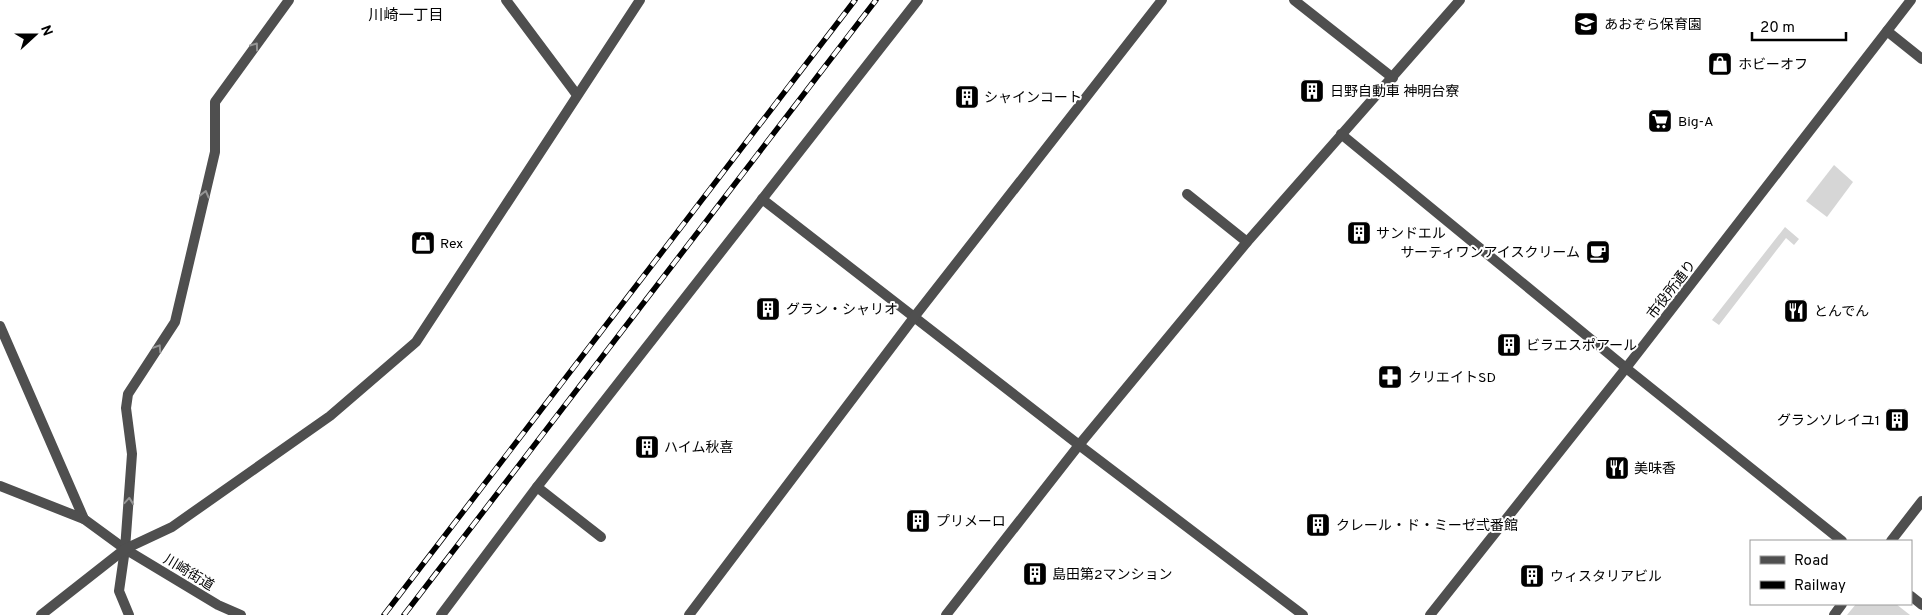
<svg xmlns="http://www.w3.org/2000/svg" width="1922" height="615" viewBox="0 0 1922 615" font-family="Overpass,'Noto Sans JP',sans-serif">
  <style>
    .green { fill: #d6d6d6 }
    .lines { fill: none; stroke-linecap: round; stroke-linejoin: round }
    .service { stroke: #4f4f4f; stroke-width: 10 }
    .minor { stroke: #4f4f4f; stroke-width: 10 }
    .tertiary { stroke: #4f4f4f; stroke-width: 10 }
    .rail-casing { stroke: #000; stroke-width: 5.5 }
    .rail { stroke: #fff; stroke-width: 4; stroke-dasharray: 11; stroke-linecap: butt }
    .oneway { stroke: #959595 }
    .labels { text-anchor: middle; stroke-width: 4; stroke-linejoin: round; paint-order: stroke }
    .poi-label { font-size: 14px; fill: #000; stroke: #fff; text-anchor: start }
    .street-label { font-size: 14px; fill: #000; stroke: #fff }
    .neighbourhood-label { font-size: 15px; fill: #000; stroke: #fff }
  </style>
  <rect width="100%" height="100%" fill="#fff"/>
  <g class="green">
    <polygon points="1834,165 1853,182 1827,217 1806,201"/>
    <polygon points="1785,227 1799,239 1794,245 1786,238 1719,325 1712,320"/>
    <polygon points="1856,604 1896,604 1910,615 1847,615"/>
  </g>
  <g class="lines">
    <g class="service">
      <polyline points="1187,194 1247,242"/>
      <polyline points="537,487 601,537"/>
      <polyline points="125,549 119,591 129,615"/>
    </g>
    <g class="minor">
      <polyline points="506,0 577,95"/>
      <polyline points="1294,0 1393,78"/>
      <polyline points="1887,31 1922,59"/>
      <polyline points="1341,134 1626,368 1842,541"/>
      <polyline points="762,199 1079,445 1303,615"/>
      <polyline points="0,326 84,519 125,549"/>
      <polyline points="0,486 84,519"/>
      <polyline points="1891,541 1922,501"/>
      <polyline points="125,549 132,454 126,408 128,394 175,322 215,152 215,102 289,0"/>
      <polyline points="1911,596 1922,605"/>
      <polyline points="441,615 537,487 918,0"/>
      <polyline points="689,615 915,316 1162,0"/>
      <polyline points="946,615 1079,445 1247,242 1460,0"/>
      <polyline points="1834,615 1842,604"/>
    </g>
    <g class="tertiary">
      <polyline points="125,549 218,605 241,615"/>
      <polyline points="41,615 125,549 172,527 330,416 416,342 640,0"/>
      <polyline points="1430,615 1626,368 1911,0"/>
    </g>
    <defs>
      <g id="rail">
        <polyline points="384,615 855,0"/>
        <polyline points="404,615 876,0"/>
      </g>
    </defs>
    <use href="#rail" class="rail-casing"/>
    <use href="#rail" class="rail"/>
  </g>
  <defs><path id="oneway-chevron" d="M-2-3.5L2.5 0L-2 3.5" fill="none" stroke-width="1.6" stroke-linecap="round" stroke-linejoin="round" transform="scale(1.25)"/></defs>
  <g class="oneway">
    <use href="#oneway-chevron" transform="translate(255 46) rotate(-54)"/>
    <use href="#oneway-chevron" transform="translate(205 194) rotate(-76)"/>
    <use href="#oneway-chevron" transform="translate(158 348) rotate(-57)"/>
    <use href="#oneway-chevron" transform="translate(129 501) rotate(-85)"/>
  </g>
  <defs>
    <symbol id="school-square" viewBox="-11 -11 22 22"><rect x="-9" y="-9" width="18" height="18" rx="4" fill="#000" stroke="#fff"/><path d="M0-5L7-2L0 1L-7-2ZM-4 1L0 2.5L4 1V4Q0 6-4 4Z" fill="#fff"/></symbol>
    <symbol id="shop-square" viewBox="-11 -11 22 22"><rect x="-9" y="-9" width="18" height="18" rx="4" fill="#000" stroke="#fff"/><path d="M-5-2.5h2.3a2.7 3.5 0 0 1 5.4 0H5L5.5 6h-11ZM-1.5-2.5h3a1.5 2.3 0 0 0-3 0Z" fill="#fff"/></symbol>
    <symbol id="building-square" viewBox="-11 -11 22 22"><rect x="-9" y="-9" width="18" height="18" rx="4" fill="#000" stroke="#fff"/><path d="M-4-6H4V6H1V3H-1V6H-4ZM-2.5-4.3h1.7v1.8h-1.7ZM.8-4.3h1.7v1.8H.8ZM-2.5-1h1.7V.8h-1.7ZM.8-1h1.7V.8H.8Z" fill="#fff"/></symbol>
    <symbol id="supermarket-square" viewBox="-11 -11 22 22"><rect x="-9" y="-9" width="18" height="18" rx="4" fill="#000" stroke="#fff"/><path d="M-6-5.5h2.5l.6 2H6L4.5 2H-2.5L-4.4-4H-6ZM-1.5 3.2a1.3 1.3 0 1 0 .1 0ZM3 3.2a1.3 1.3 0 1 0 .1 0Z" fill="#fff"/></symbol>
    <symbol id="cafe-square" viewBox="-11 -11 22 22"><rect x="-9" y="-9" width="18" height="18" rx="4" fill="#000" stroke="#fff"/><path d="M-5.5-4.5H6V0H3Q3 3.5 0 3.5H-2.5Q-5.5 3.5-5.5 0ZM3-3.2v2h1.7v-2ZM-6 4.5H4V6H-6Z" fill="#fff"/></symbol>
    <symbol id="restaurant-square" viewBox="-11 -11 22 22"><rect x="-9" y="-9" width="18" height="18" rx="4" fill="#000" stroke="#fff"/><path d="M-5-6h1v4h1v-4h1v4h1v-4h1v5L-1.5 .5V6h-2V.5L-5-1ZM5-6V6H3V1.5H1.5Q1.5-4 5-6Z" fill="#fff"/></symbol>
    <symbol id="pharmacy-square" viewBox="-11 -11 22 22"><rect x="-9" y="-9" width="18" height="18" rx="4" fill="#000" stroke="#fff"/><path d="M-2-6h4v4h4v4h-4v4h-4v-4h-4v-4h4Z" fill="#fff"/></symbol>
  </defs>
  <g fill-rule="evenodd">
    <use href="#school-square" x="1572" y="10" width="28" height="28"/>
    <use href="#shop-square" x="1706" y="50" width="28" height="28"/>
    <use href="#building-square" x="1298" y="77" width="28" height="28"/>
    <use href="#building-square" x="953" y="83" width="28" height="28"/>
    <use href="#supermarket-square" x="1646" y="107" width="28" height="28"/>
    <use href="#building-square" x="1345" y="219" width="28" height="28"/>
    <use href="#shop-square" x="409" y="229" width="28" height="28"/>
    <use href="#cafe-square" x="1584" y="238" width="28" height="28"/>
    <use href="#building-square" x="754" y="295" width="28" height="28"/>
    <use href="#restaurant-square" x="1782" y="297" width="28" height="28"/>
    <use href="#building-square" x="1495" y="331" width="28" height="28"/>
    <use href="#pharmacy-square" x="1376" y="363" width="28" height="28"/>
    <use href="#building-square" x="1883" y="406" width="28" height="28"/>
    <use href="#building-square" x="633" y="433" width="28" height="28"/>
    <use href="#restaurant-square" x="1603" y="454" width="28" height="28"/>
    <use href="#building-square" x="904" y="507" width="28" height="28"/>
    <use href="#building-square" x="1304" y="511" width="28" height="28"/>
    <use href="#building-square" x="1021" y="560" width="28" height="28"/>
    <use href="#building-square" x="1518" y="562" width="28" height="28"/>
  </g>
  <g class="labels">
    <g class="poi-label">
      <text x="1604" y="29">あおぞら保育園</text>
      <text x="1738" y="69">ホビーオフ</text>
      <text x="1330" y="96">日野自動車 神明台寮</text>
      <text x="984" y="102">シャインコート</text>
      <text x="1678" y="126">Big-A</text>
      <text x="1376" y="238">サンドエル</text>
      <text x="440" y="248">Rex</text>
      <text x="1580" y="257" text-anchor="end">サーティワンアイスクリーム</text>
      <text x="786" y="314">グラン・シャリオ</text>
      <text x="1814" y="316">とんでん</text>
      <text x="1526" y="350">ビラエスポアール</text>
      <text x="1408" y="382">クリエイトSD</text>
      <text x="1880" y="425" text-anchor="end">グランソレイユ1</text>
      <text x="664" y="452">ハイム秋喜</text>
      <text x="1634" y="473">美味香</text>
      <text x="936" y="526">プリメーロ</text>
      <text x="1336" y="530">クレール・ド・ミーゼ弍番館</text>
      <text x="1052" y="579">島田第2マンション</text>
      <text x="1550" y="581">ウィスタリアビル</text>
    </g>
    <g class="street-label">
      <text transform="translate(1671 289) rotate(-52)" y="5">市役所通り</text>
      <text transform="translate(189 572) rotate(31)" y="5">川崎街道</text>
    </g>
    <g class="neighbourhood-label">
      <text x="406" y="20">川崎一丁目</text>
    </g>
  </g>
  <rect x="1750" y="540" width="162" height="65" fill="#ffffff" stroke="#999999"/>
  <rect x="1760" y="556" width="25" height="8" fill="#4f4f4f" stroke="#999999"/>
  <text x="1794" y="565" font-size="15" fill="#000000">Road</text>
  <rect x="1760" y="581" width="25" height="8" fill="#000000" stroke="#999999"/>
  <text x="1794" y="590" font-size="15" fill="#000000">Railway</text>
  <g transform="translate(35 35) rotate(69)" stroke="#ffffff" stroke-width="4" paint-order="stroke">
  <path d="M0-4L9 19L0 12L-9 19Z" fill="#000000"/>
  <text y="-8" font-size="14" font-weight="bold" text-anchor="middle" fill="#000000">N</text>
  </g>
  <path d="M1752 32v8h94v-8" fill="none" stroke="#000000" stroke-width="2.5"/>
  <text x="1760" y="32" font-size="15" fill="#000000" stroke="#ffffff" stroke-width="4" paint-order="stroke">20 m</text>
</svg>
